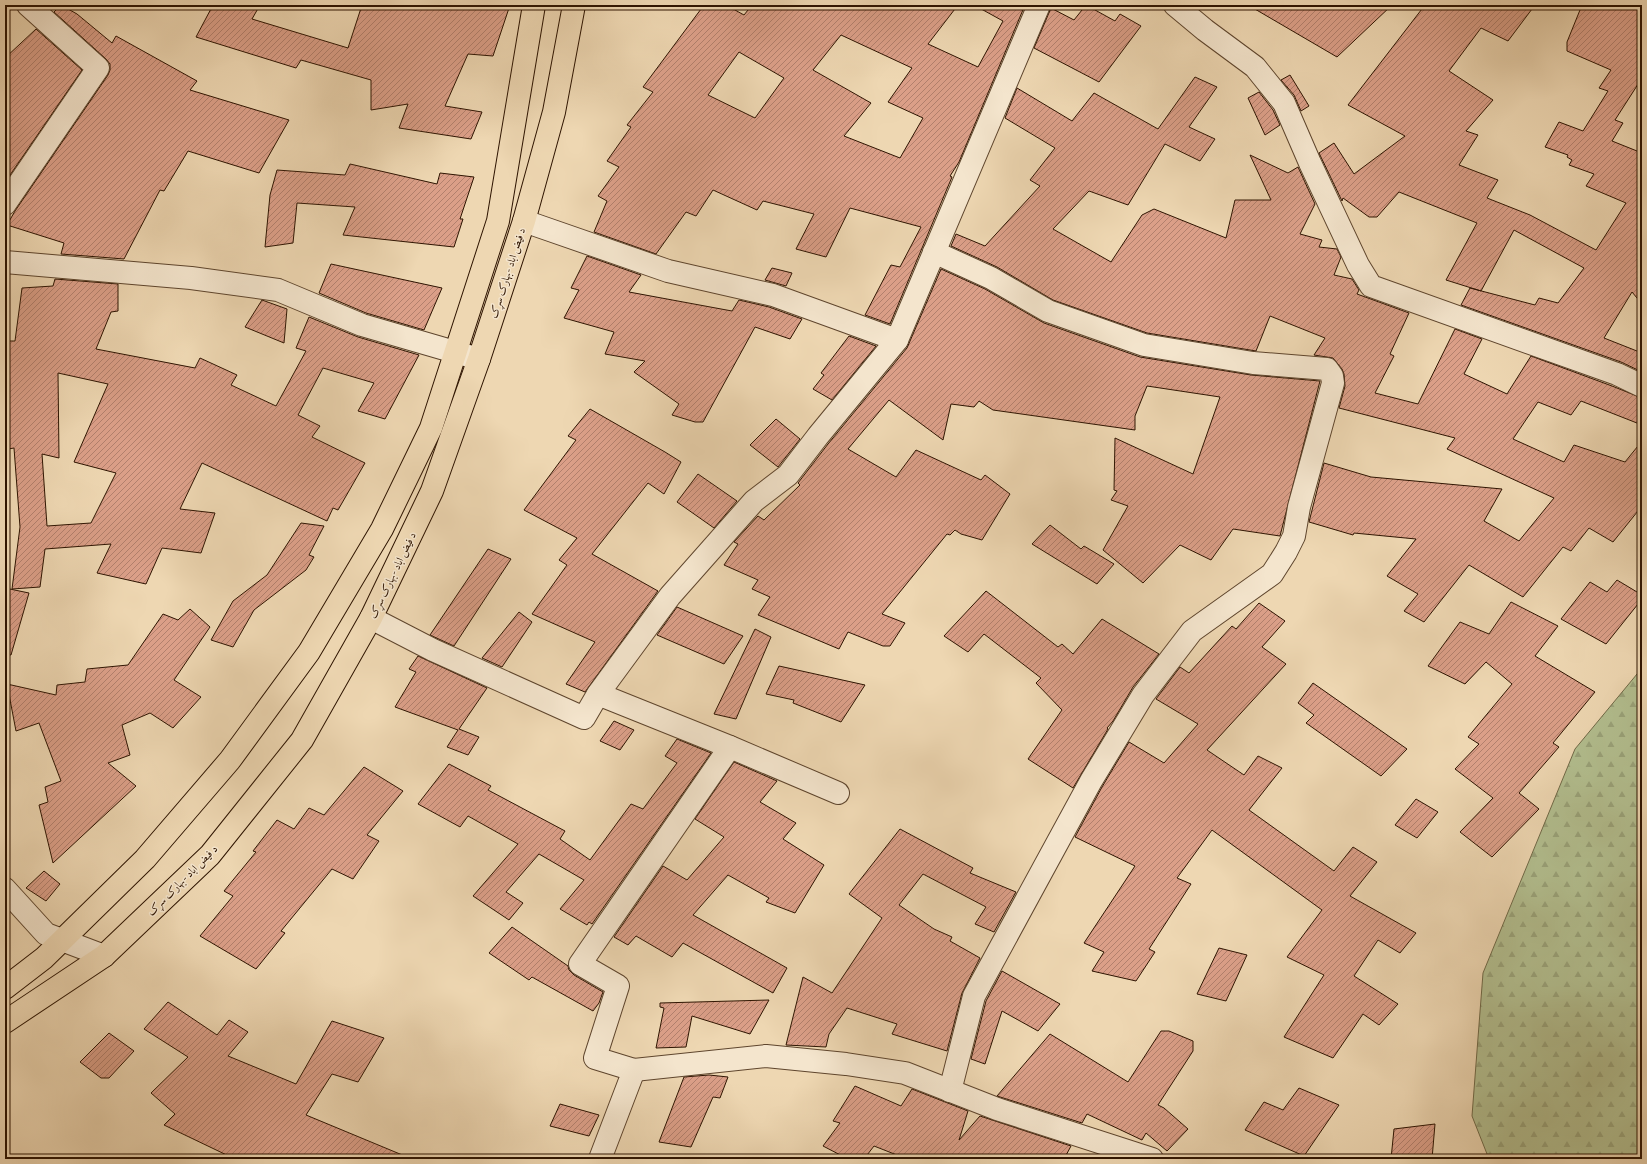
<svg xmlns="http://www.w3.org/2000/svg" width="1647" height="1164" viewBox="0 0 1647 1164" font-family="Alegreya,Amiri,serif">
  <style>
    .forest { fill: url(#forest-firs); stroke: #706a48 }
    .building { fill: url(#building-hatch); stroke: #2e1401; fill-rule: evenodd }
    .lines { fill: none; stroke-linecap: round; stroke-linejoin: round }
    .street-casing { stroke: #5e452d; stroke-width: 24 }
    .primary-casing { stroke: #2e1401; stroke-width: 24 }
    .street { stroke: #f4e5cd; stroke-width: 22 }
    .primary { stroke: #eed7b2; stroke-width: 22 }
    .labels { text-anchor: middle; stroke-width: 3; stroke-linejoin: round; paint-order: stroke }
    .street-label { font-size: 11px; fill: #2e1401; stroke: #f4e5cd }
  </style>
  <defs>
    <pattern id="forest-firs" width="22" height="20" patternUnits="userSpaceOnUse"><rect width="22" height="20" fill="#b3bf90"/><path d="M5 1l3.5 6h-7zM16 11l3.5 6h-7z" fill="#9aa37a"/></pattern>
    <pattern id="building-hatch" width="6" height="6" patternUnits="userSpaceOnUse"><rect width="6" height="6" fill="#db9f88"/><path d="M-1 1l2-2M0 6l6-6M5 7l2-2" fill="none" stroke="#b2806d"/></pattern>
  </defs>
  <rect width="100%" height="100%" fill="#eed7b2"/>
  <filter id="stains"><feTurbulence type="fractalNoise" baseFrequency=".005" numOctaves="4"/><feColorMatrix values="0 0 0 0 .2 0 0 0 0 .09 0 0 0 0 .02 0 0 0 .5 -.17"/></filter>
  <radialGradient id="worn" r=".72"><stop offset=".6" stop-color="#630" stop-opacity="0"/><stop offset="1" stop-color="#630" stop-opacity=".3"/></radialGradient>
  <polygon class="forest" points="1642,668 1642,1159 1489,1159 1472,1116 1483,973 1575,749"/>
  <g class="building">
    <polygon points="61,5 77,14 112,43 116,36 197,81 190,90 289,120 259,173 188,151 164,191 160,190 124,259 61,254 64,243 7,225 15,211 108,75 110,70 110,64 106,59 54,12"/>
    <polygon points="213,5 260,5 252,19 348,48 362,5 510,5 493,56 468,54 445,106 482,112 471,139 399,128 408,104 371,110 371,80 301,60 296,68 196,37"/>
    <path d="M704,5H726L744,15L752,5H958L928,44L978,67L1003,21L974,5H1025L959,162L950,176L952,177L890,324L865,315L891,265L900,267L921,227L850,208L826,257L796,249L814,214L763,201L757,210L713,190L696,216L686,212L656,254L594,232L607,201L598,196L619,167L607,161L631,127L627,125L653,92L643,87ZM841,35L912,68L888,102L923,118L900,158L844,136L871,103L813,70ZM739,52L784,78L755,118L708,95Z"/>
    <polygon points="1086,5 1115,21 1120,14 1141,26 1099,82 1034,48 1051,8 1074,20"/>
    <polygon points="1248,5 1392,5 1337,57"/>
    <polygon points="1425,5 1535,5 1508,41 1481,28 1449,71 1493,100 1466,131 1478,135 1459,165 1498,180 1487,198 1530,215 1596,250 1626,203 1586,186 1594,174 1569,165 1572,160 1567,157 1568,155 1545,147 1559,122 1583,131 1608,91 1599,88 1611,70 1567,51 1567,42 1582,5 1642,5 1642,78 1615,120 1623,123 1612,141 1642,153 1642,304 1632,292 1604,338 1642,353 1642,372 1621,362 1461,305 1470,288 1535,305 1539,298 1558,303 1584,268 1514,230 1481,291 1446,280 1477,223 1399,192 1377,217 1369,217 1343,198 1342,201 1319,153 1334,143 1354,174 1405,136 1348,105"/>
    <polygon points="36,29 82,70 10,175 5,172 5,58"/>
    <polygon points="1290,75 1309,106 1301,111 1294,95 1281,80"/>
    <polygon points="1195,77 1217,87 1189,127 1215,139 1200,161 1165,144 1128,205 1089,191 1053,229 1111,262 1142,215 1154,209 1226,238 1235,200 1271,200 1250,155 1288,173 1298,167 1315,204 1300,234 1322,240 1319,247 1337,249 1341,257 1334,275 1352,279 1359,290 1357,294 1409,313 1390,354 1394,356 1375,393 1418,404 1455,329 1482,339 1464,374 1507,394 1531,356 1612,386 1642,398 1642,425 1581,401 1571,415 1538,402 1513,439 1564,462 1574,445 1625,462 1642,441 1642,506 1613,542 1589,528 1571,551 1563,547 1523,597 1469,565 1424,622 1404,611 1418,594 1387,576 1416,539 1354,533 1353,535 1309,522 1324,463 1371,477 1502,489 1484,521 1519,541 1554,498 1447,449 1455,438 1339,408 1345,386 1344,374 1342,369 1333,358 1314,355 1325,338 1270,316 1256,351 1147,333 1053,300 997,267 951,246 956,234 985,246 1040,186 1030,180 1055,148 1005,118 1017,88 1072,121 1094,93 1158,129"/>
    <polygon points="1259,92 1273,110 1280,125 1265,135 1248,98"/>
    <polygon points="350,164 437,184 440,173 474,177 460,219 463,219 454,247 343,235 355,207 297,203 293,243 265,247 270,195 277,170 345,175"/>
    <polygon points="587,256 641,275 629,292 732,311 739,300 769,307 802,319 790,339 755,327 703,422 695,422 672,415 679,404 634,372 645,361 605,354 614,332 564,318 579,290 571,288"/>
    <polygon points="331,264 442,288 424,330 366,313 319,293"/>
    <polygon points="772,268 792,273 786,286 765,280"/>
    <polygon points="941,269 985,289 1044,323 1140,357 1251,375 1320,381 1280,536 1233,529 1211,560 1180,545 1143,583 1103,550 1128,506 1111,500 1117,491 1114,490 1115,438 1193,474 1220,397 1147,386 1135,416 1135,430 993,410 979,401 974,407 951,404 943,440 889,400 848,449 896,477 916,450 981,480 985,475 1010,494 982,540 961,534 955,530 950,535 947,534 882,614 905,623 890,646 883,646 848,632 839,649 758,615 770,597 752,589 758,580 724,565 738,544 734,542 758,516 764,520 800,485 798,483 828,444 907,348"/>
    <path d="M55,279L118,284V311L111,312L96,349L195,368L200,358L237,375L231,385L276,406L306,351L296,348L309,317L358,337L419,355L385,419L358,411L374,383L323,368L298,415L320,426L312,437L365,463L338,510L333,508L327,521L202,463L180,509L215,513L201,553L162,548L146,584L97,573L111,544L45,549L40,587L12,589L20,527L14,448L8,449L7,380H5V341H15L22,288L53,286ZM58,373L108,384L74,462L116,473L91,523L47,526L42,454L59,458Z"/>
    <polygon points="262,300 287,309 284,343 245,327"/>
    <polygon points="849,336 876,346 832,400 813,389 824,375 821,373"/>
    <polygon points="590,409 665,452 681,462 664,494 648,483 592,554 658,591 585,692 566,684 595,642 532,614 567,565 559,560 577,538 524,510 576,440 568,436"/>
    <polygon points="776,419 800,439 778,467 750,445"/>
    <polygon points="698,474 737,501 714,528 677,502"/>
    <polygon points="301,523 324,526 309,555 314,557 306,570 254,610 233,647 211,640 233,601 267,575"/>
    <polygon points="1050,525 1081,549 1084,546 1114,564 1097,584 1032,544"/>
    <polygon points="488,549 511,559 454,646 430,635"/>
    <polygon points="1617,580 1642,595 1642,599 1606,644 1561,619 1590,582 1607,592"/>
    <polygon points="5,588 29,593 11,655 5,654"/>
    <polygon points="986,591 1058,647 1062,644 1073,654 1102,619 1159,654 1133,687 1113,721 1107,728 1108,729 1073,788 1028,759 1062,710 1036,683 1041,678 984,634 968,652 944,636"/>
    <polygon points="1511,602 1558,626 1535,656 1595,692 1553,743 1559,747 1519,793 1539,809 1492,857 1460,832 1493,798 1455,769 1479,744 1468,737 1512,684 1486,662 1465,684 1428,666 1460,622 1489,634"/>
    <polygon points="1259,603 1285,621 1262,647 1286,664 1207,750 1244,775 1258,756 1282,768 1249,810 1334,871 1353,847 1377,862 1350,896 1416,933 1400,953 1378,940 1354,976 1398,1004 1379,1025 1363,1014 1333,1058 1284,1037 1324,975 1287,957 1322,910 1212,830 1177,878 1191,884 1149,949 1155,952 1136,981 1092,971 1104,952 1084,943 1135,866 1075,837 1102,787 1129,742 1164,763 1198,724 1156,699 1180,667 1189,673 1232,626 1236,629"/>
    <polygon points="677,607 743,636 724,664 657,635"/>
    <polygon points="190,609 210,627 174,680 201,697 173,728 150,713 122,725 130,755 108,763 136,786 53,863 39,805 48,802 45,787 61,781 39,723 16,731 7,684 56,695 57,685 85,682 87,669 128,665 163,614 178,620"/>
    <polygon points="519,612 532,622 502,667 482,658"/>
    <polygon points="755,629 771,637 736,719 714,714"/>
    <polygon points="418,656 487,688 459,729 479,737 468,755 447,747 458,730 395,707 416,672 409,669"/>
    <polygon points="779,666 865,685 841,722 793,703 794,700 766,694"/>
    <polygon points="1313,683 1407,749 1381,776 1306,723 1314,715 1298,703"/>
    <polygon points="614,721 634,730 620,750 600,741"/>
    <polygon points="677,739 711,753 592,924 589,922 587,925 560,909 584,880 539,854 506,892 523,903 509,920 473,896 518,844 468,816 460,827 418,804 449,764 491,786 488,790 565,831 560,839 590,860 631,804 643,809 677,763 665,756"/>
    <polygon points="734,762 777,781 760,802 796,823 783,839 824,865 795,913 766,902 769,898 728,875 693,915 787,968 773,993 683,943 672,957 636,936 628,945 614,937 663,866 687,880 724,837 695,819"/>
    <polygon points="364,767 403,791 367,835 379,841 353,879 332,869 281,931 285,933 256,969 200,936 233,896 224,891 256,852 253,851 277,820 294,829 309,808 324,815"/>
    <polygon points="1416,799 1438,812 1417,838 1395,825"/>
    <polygon points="900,829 973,868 970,873 1016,892 994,932 975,924 986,907 923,874 899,905 934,929 952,937 950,941 980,958 962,993 947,1051 892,1034 897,1024 847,1008 829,1034 826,1047 786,1045 803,977 832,993 882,918 849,894"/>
    <polygon points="44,871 60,884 46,901 26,888"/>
    <polygon points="512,927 568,966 569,970 574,975 603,992 599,1003 593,1011 532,977 529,980 489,953"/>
    <polygon points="1219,948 1247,955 1226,1001 1197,994"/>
    <polygon points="1002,971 1060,1004 1038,1031 1002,1011 985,1064 971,1059 986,1001"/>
    <polygon points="769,1000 750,1034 692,1016 686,1047 656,1048 664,1008 660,1007 660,1003"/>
    <polygon points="168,1002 217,1035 229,1020 248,1032 228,1056 296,1084 332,1021 384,1038 358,1082 332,1074 306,1115 412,1159 235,1159 164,1125 175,1114 151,1093 188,1057 144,1029"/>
    <polygon points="1161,1031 1169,1031 1193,1041 1193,1051 1158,1105 1164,1108 1188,1129 1167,1151 1146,1133 1142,1140 1087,1114 1082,1123 997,1096 1050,1034 1128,1082"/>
    <polygon points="109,1033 134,1051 109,1078 101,1078 80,1062"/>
    <polygon points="709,1075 728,1077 720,1098 713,1097 691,1147 659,1142 684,1077"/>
    <polygon points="855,1086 901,1106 912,1089 968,1111 959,1140 980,1116 1071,1146 1064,1159 907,1159 874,1146 864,1159 848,1159 823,1146 840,1123 833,1121"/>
    <polygon points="1299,1088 1339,1105 1304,1156 1245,1130 1264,1102 1283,1110"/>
    <polygon points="560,1104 599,1115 589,1136 550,1126"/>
    <polygon points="1435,1124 1432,1159 1391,1159 1394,1129"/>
  </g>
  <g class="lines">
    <defs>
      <g id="street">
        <polyline points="1175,5 1205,30 1255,67 1284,103 1310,163 1358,265 1371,286 1617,374 1642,386"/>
        <polyline points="5,204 98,68 28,5"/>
        <polyline points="524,221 668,271 773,295 897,340"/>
        <polyline points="934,252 991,278 1048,311 1144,345 1253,363 1327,369 1332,376 1333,383 1299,507 1294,536 1286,552 1272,574 1192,631 1143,695 1091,781 974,996 950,1091"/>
        <polyline points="5,262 191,278 278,290 362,325 479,359"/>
        <polyline points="371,618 433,650 584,718 598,694 670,596 754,501 788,475 818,436 897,340 1039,5"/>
        <polyline points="598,694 730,747 838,793"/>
        <polyline points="5,889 46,934 104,956"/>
        <polyline points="634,1070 766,1056 846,1064 905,1073 997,1109 1152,1159"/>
        <polyline points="600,1159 634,1070 595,1058 618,986 580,964 730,747"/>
      </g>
      <g id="primary">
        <polyline points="5,988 44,958 145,859 230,760 309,652 382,529 431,428 498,221 534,5"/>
        <polyline points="5,1022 104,956 210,855 302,740 371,618 432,491 479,359 524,221 554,112 574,5"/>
      </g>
    </defs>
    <use href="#street" class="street-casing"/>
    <use href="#primary" class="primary-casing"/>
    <use href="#street" class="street"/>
    <use href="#primary" class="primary"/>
  </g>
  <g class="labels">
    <g class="street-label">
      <text transform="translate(507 273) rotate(-72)" y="4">د فیض اباد -بهارک سړک</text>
      <text transform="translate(392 575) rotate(-64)" y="4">د فیض اباد -بهارک سړک</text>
      <text transform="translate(182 880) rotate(-45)" y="4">د فیض اباد -بهارک سړک</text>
    </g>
  </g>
  <rect width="1647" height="1164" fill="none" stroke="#eed7b2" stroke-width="20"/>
  <rect x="6" y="6" width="1635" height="1152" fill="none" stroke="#2e1401" stroke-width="2"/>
  <rect x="10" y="10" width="1627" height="1144" fill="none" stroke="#2e1401"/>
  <rect width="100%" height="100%" filter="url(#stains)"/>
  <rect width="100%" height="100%" fill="url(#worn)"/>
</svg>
